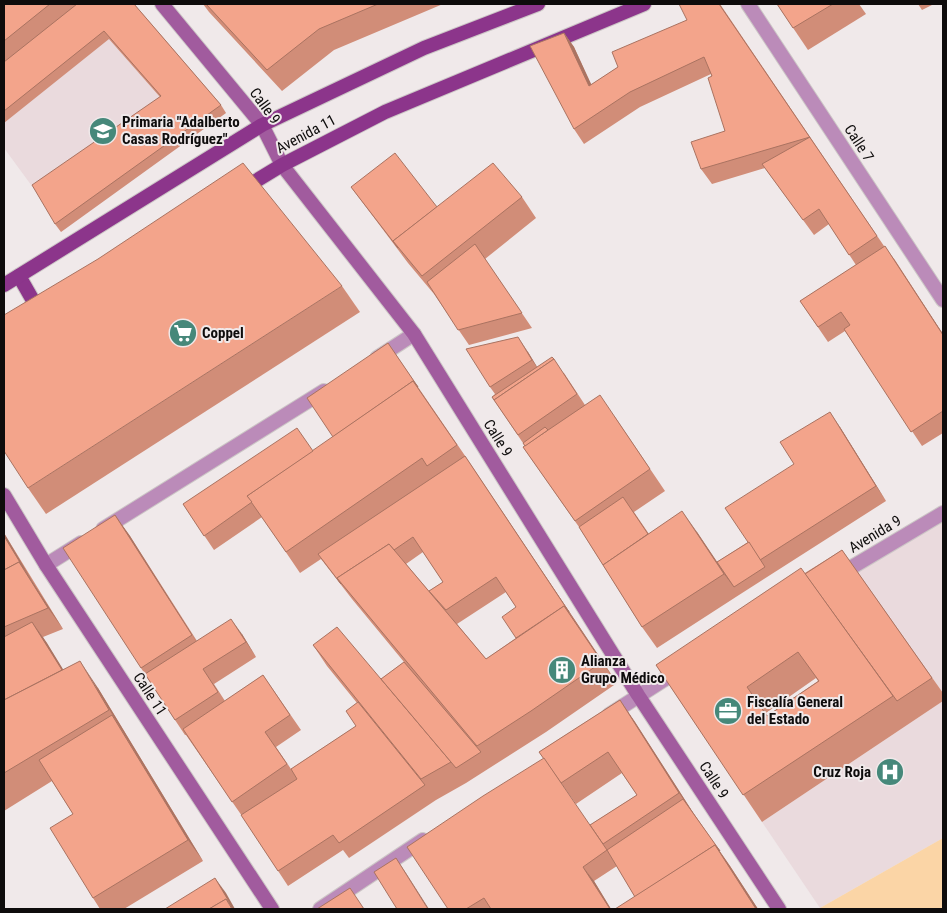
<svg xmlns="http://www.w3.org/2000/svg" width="947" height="913" viewBox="0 0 947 913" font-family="'Roboto Condensed',sans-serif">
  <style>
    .built { fill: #eadadd }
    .green { fill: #fbd5a6 }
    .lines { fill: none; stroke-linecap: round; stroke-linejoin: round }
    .minor-casing { stroke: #ccc6c6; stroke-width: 16 }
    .secondary-casing { stroke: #ccc6c6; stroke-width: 16 }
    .primary-casing { stroke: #ccc6c6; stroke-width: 16 }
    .minor { stroke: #bb8bb9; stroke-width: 14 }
    .secondary { stroke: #a15b9e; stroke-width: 14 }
    .primary { stroke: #8c358b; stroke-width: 14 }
    .wall { fill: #d18d78; fill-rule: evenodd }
    .shaded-wall { fill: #aa7361 }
    .building { fill: #f3a48b; stroke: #aa7361; fill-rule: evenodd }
    .labels { text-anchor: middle; stroke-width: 4; stroke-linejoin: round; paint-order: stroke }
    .street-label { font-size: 15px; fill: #0e0c0c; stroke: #f0e9ea }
    .poi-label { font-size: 15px; font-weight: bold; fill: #0e0c0c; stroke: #f0e9ea; text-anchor: start }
  </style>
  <rect width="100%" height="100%" fill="#f0e9ea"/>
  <g class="built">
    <polygon points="133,4 226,113 61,232 37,193 4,148 4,73"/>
    <polygon points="943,520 943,693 857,571"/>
    <polygon points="943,701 943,838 820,908 762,822"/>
  </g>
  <polygon class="green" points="943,838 943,909 821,909 820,908"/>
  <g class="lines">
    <defs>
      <g id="minor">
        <polyline points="748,4 943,300"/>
        <polyline points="377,358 414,334"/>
        <polyline points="103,529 324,391"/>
        <polyline points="46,565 81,543"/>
        <polyline points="837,576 943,513"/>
        <polyline points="609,715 679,670"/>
        <polyline points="320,909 423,840"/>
      </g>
      <g id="secondary">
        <polyline points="162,4 262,125 282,165 414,334 638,695 779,909"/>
        <polyline points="4,495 46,565 272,909"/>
      </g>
      <g id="primary">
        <polyline points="241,190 282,165 385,112 644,4"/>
        <polyline points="19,276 39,311"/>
        <polyline points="4,285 262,125 424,48 538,4"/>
      </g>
    </defs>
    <use href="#minor" class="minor-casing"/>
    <use href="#secondary" class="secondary-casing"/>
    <use href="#primary" class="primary-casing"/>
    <use href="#minor" class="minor"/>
    <use href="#secondary" class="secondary"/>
    <use href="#primary" class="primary"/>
  </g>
  <g class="wall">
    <polygon points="4,4 134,4 221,105 226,113 61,232 55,224 160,97 109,39 4,123"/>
    <polygon points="203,4 443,4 334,50 282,91 209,12"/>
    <polygon points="720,4 884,246 895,260 943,334 943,433 922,446 845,331 828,342 800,301 856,265 829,224 814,235 765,168 712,184 701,169 725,131 711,74 640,107 584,144 574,129 564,33 574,47 591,85 618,67 687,20"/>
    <polygon points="777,4 859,4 866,14 808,50"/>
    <polygon points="918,4 934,4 922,10"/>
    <polygon points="351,187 437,207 522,197 536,218 485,259 532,328 469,345 434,294 408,263"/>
    <polygon points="342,286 360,312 46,514 28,488"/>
    <path d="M388,343L472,466L617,683L546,732L466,783L436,800L349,858L343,850L288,886L242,816L186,735H185L175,720L141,668L115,515L130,536L197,641L242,634L256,657L214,684L225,701L263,675L301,730L276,747L291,769L356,726L357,703L327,666L313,645L381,679L404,662L352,599L321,559L300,573L262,517L214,550L183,504L313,451L333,437ZM423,552L443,582L429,591L406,564ZM506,592L516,607V638L486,659L457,624Z"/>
    <polygon points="528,352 537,367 564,373 585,405 615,417 665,491 634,512 649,534 697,532 717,562 748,542 794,464 840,427 886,501 739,595 657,648 642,627 579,527 523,447 525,446 523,443 492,397 495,394 490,387"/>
    <polygon points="4,533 63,629 43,637 63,670 98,688 203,861 124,909 100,909 93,898 73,814 52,781 4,811"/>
    <path d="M842,550L943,693V701L762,822L656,665ZM816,678L818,681L767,716L766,713Z"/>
    <polygon points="620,700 635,722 694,814 730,866 758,909 615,909 635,897 617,866 594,881 611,909 448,909 590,825 637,795 622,773 576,804 539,752"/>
  </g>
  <g class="shaded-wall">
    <polygon points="564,33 574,47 599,101 589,86"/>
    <polygon points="885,246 943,334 943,335"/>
    <polygon points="518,337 528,352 542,375 532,360"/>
    <polygon points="830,412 840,427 886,501 876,486"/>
    <polygon points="465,456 475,471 617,683 602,662"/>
    <polygon points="682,511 697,532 734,587 724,574"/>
    <polygon points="115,515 130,536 206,657 192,635"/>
    <polygon points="4,533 34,584 24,569 4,536"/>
    <polygon points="19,562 34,584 63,629 48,608"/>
    <polygon points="231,619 242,634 256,657 246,642"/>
    <polygon points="32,622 47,643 80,697 65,676"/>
    <polygon points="80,661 98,688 203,861 188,840"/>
    <polygon points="620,700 635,722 694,814 730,866 758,909 756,909 715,845 679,793"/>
    <polygon points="396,858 406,873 429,909 428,909"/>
    <polygon points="583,867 594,881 611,909 610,909"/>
    <polygon points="215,878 226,893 235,909 232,909"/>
  </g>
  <g class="building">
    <polygon points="4,4 50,4 4,41"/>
    <polygon points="77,4 134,4 221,105 55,224 32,185 161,96 104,31 4,111 4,62"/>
    <polygon points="206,4 378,4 319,29 267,70"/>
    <polygon points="679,4 719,4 877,236 849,255 819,209 803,220 762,164 810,137 701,169 691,142 725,131 708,78 712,76 704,57 630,92 574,129 530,46 564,33 589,86 618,67 612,52 687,20"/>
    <polygon points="777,4 833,4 793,28"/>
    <polygon points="395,153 437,207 393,241 398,248 351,187"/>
    <polygon points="243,163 342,286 28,488 4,451 4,315 98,259"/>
    <polygon points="493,163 522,197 422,276 393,241"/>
    <polygon points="475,244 522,313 458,330 427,282"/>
    <polygon points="885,246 943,335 943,411 911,432 844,329 850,325 841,312 818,327 800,301"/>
    <polygon points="518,337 532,360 490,387 466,349"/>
    <polygon points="388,343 418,387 413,381 333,437 307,398"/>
    <polygon points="552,357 554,359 494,400 492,397"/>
    <polygon points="554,359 577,394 518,435 494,400"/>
    <polygon points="413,381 457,445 427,466 422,458 286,552 247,496"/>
    <polygon points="600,395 650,469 575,521 523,447"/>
    <polygon points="830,412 876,486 760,560 725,508 794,464 780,442"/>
    <polygon points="545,427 548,430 525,446 523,443"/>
    <polygon points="297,428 313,451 247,496 252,502 204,536 183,504"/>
    <polygon points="465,456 569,612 564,606 516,638 502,617 516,607 496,577 446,610 429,591 443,582 413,537 394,550 389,544 337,578 341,584 318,554"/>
    <polygon points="623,497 648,534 603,565 579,527"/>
    <polygon points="682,511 724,574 642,627 603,565"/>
    <polygon points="115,515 192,635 141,668 63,548"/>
    <polygon points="4,536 24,569 19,562 4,570"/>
    <polygon points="749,542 765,567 734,587 717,562"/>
    <polygon points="389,544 486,659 564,606 602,662 531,711 477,746 337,578"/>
    <polygon points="842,550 932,678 897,701 805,574"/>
    <polygon points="19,562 48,608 4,627 4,570"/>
    <path d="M801,568L893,696L743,795L656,665ZM798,652L819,681L767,716L747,687Z"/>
    <polygon points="231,619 246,642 203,669 218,692 175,720 145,674"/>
    <polygon points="32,622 62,670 4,700 4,637"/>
    <polygon points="337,627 451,762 421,779 313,645"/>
    <polygon points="80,661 109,710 4,773 4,700"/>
    <polygon points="404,662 481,752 456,768 451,762 381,679"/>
    <polygon points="263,675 290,715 265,732 287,764 232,802 183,729"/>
    <polygon points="620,700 679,793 603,844 590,825 637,795 608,752 561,783 539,752"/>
    <polygon points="358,702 425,785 339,843 333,835 278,871 241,815 297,779 291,769 356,726 346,711"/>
    <polygon points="112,715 188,840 93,898 50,828 73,814 39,760"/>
    <polygon points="544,758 607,850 583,867 610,909 491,909 484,898 466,909 448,909 407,847 483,796"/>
    <polygon points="683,799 720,851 715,845 635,897 607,850"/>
    <polygon points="715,845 756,909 615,909"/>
    <polygon points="396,858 428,909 397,909 374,872"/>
    <polygon points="215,878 231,905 226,899 209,909 165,909"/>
    <polygon points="350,888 364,909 317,909"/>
    <polygon points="226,899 232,909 209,909"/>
  </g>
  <defs>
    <symbol id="school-disc" viewBox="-11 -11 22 22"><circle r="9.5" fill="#46887a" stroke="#f0e9ea"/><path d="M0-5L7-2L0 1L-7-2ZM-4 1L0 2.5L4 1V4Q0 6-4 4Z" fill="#fff"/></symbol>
    <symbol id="supermarket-disc" viewBox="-11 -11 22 22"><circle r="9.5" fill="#46887a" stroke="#f0e9ea"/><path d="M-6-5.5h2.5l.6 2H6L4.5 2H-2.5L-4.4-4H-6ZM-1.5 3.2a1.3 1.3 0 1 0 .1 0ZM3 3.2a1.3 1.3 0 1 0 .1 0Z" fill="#fff"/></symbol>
    <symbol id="building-disc" viewBox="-11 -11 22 22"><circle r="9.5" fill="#46887a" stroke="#f0e9ea"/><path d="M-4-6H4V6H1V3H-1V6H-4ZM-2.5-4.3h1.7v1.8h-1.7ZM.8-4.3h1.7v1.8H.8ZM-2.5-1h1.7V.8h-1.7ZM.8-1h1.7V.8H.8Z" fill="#fff"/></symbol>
    <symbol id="office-disc" viewBox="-11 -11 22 22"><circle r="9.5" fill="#46887a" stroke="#f0e9ea"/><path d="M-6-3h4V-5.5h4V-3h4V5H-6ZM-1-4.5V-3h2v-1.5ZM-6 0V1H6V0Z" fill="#fff"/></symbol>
    <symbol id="hospital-disc" viewBox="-11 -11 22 22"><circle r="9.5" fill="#46887a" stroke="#f0e9ea"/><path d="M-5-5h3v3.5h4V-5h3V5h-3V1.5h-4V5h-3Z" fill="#fff"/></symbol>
  </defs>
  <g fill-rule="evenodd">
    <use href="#school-disc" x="87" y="115" width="32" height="32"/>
    <use href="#supermarket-disc" x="167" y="317" width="32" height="32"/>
    <use href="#building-disc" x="546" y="654" width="32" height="32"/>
    <use href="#office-disc" x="712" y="695" width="32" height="32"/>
    <use href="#hospital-disc" x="874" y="756" width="32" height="32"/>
  </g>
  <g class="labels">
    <g class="street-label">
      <text transform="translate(265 106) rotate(54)" y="5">Calle 9</text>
      <text transform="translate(306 134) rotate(-28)" y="5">Avenida 11</text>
      <text transform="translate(859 143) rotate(57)" y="5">Calle 7</text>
      <text transform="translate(498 438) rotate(58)" y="5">Calle 9</text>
      <text transform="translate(875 534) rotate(-31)" y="5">Avenida 9</text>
      <text transform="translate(150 694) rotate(57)" y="5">Calle 11</text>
      <text transform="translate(714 780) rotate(57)" y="5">Calle 9</text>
    </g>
    <g class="poi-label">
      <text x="122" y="127">Primaria "Adalberto<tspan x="122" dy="17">Casas Rodríguez"</tspan></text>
      <text x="202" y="338">Coppel</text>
      <text x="581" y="666">Alianza<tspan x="581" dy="17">Grupo Médico</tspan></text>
      <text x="747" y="707">Fiscalía General<tspan x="747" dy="17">del Estado</tspan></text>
      <text x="871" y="777" text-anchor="end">Cruz Roja</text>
    </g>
  </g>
  <rect width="947" height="913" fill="none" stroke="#0e0c0c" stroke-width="10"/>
</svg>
